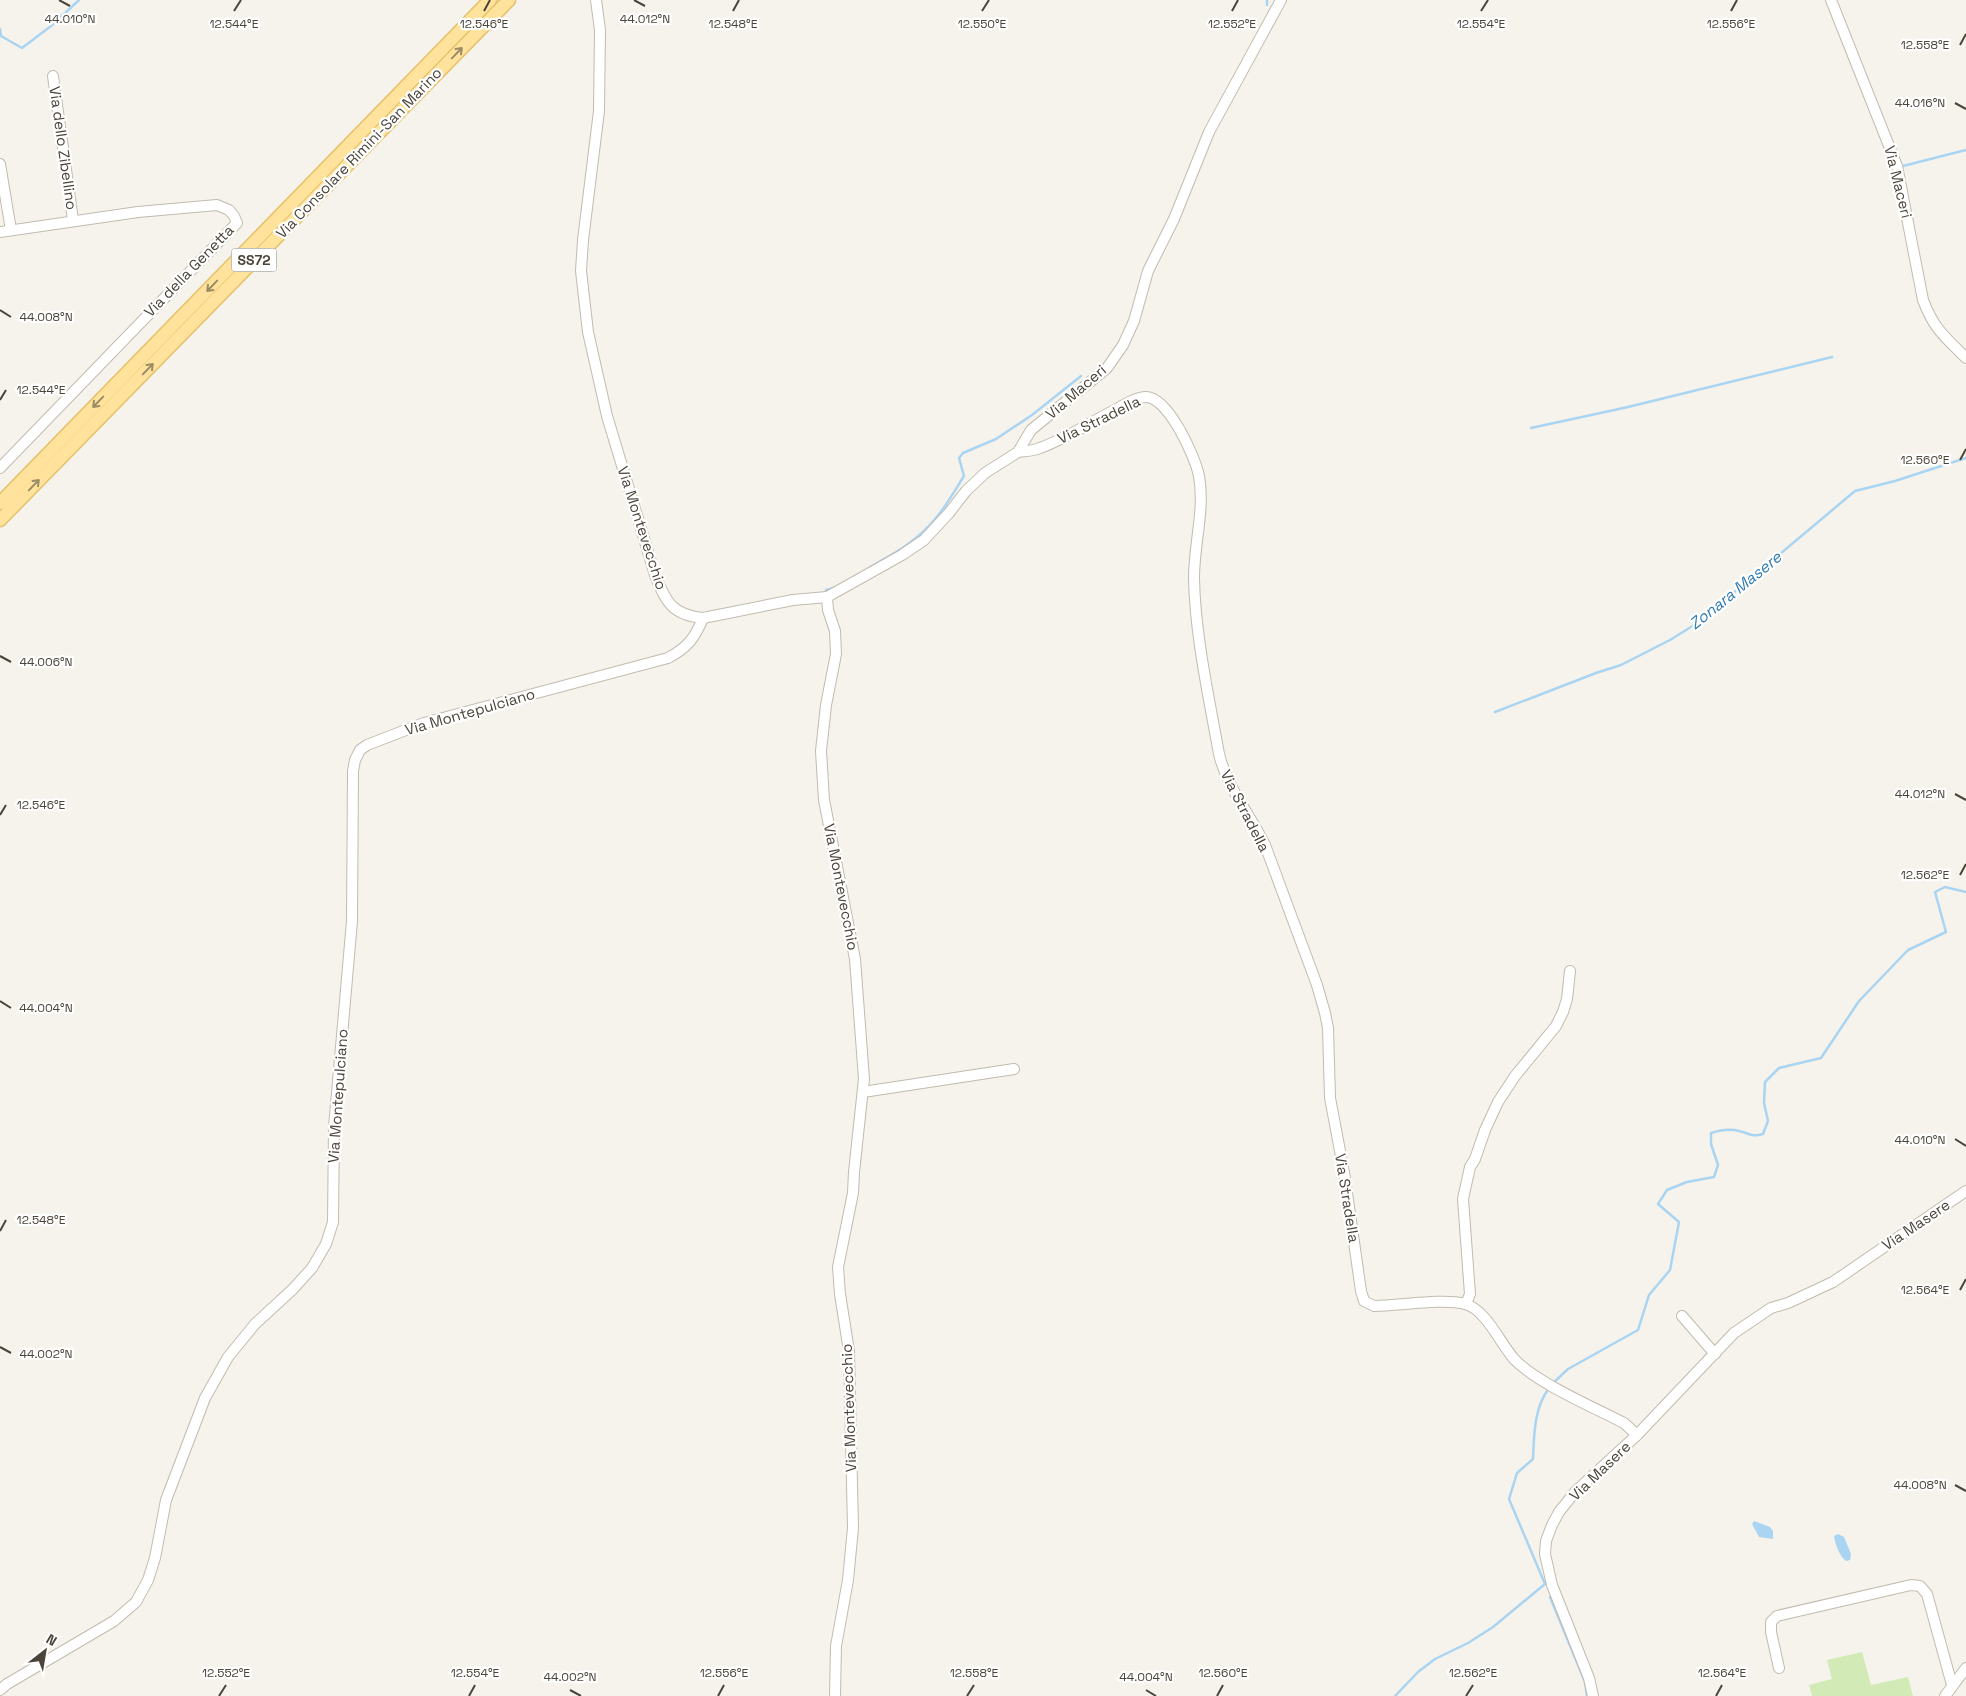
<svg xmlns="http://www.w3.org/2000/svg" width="1966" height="1696" viewBox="0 0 1966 1696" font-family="'Space Grotesk',sans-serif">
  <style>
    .green { fill: #d2eab5 }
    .water { fill: #a9d4f2 }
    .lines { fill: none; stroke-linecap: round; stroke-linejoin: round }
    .stream { stroke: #a9d4f2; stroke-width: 2.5 }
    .minor-casing { stroke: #c2bbae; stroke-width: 12 }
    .major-casing { stroke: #e6c16a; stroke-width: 15 }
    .minor { stroke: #fff; stroke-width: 10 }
    .major { stroke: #ffe39c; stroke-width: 12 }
    .oneway { stroke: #9c8c66 }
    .ticks { fill: none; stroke: #4b4439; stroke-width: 2 }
    .labels { text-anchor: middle; stroke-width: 4.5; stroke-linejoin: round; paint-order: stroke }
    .shield { fill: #fff; stroke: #817c74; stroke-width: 1 }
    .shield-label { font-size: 14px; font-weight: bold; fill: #4b4439 }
    .street-label { font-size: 15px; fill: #4b4439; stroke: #fff }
    .water-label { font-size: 16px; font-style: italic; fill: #2e7ab2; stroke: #fff }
    .ticks-label { font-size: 12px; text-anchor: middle; fill: #4b4439; stroke: #fff; stroke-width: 4.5; stroke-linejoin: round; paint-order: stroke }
  </style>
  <rect width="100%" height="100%" fill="#f6f3ec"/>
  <polygon class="green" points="1862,1652 1871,1685 1908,1677 1913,1696 1812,1696 1809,1685 1832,1679 1827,1660"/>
  <g class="water">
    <polygon points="1754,1521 1770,1527 1773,1531 1773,1539 1759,1537 1752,1524"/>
    <path d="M1838,1534L1844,1537L1851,1554L1850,1560L1846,1561C1839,1556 1835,1543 1834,1536Z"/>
  </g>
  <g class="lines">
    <g class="stream">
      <polyline points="1267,5 1267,0"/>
      <polyline points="0,29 1,36 22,48 51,26 79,0"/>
      <polyline points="1903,166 1966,150"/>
      <polyline points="1531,428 1628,407 1832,357"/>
      <path d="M869,568C889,556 909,546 925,530C941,515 952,495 964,476L959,458L963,453L996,439L1032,415L1081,376"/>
      <polyline points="826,590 837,587"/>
      <polyline points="1495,712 1596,673 1621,665 1670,640 1699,622 1855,491 1895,481 1966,458"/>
      <path d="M1552,1384L1568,1369L1638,1330L1649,1295L1670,1270L1679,1222L1658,1204L1667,1190L1687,1182L1714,1177L1718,1165L1711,1144V1133C1720,1130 1729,1128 1739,1131C1751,1134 1751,1137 1763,1134L1768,1121L1764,1103L1765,1082L1779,1068L1821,1058L1859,1001L1908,950L1946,932L1935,892L1945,887L1966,892"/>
      <polyline points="1550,1597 1585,1682 1587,1696"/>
      <path d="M1395,1696L1418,1672L1435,1659L1468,1643L1493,1627L1545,1584L1509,1499L1517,1473L1533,1459C1534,1435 1534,1408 1549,1388"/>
    </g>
    <defs>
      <g id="minor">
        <path d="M596,0L600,30L599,111L583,240L581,271L588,332L607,416L655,575C666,602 672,615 703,618L793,600L827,597L828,610L835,631L836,654L826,705L821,751L824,800L855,959L864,1079L854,1172L853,1193L838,1267L840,1294L849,1351L853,1528L848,1580L836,1646L835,1696"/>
        <path d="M1831,0L1897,166L1923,300C1934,329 1944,336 1966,358"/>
        <polyline points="53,76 73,220"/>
        <polyline points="0,164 11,230"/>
        <polyline points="0,232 138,212 217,205 229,210 234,216 237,223 0,468"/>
        <path d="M1018,452C1025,451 1034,451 1040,448C1065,439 1088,424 1111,412C1121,407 1135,397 1146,397C1168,397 1195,456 1199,476C1205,510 1194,543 1194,578C1195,635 1209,698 1219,754C1227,788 1250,814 1265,845L1317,985L1325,1013L1328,1028L1330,1098L1344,1172L1361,1291L1364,1301L1374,1306C1399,1306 1443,1298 1465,1304C1486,1309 1501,1345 1515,1360C1539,1384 1593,1407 1624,1423L1637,1435"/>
        <polyline points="827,597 902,555 924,540 949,513 966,491 985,473 1018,452 1031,430 1107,368 1123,345 1134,321 1148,271 1174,219 1209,132 1281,0"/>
        <polyline points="863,1092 1014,1069"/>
        <polyline points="1466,1304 1470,1294 1463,1199 1470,1167 1475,1159 1485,1130 1498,1102 1515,1076 1556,1026 1563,1012 1567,999 1570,971"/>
        <polyline points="1682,1316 1715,1354"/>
        <polyline points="1779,1668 1771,1632 1771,1622 1777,1616 1911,1585 1920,1586 1927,1594 1952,1685"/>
        <path d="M0,1690L7,1684L114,1621L136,1602L148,1580L155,1558L166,1500L205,1398L228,1357L255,1324L293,1289L312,1268L326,1244L333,1222L334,1127L352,921L353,771L355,760L360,750L367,745L424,723L668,658C687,648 695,638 703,618"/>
        <polyline points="1593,1696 1589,1678 1552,1585 1545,1554 1546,1541 1552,1525 1559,1512 1575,1492 1637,1435 1734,1333 1771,1308 1788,1303 1833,1282 1966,1191"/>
        <polyline points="1945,1696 1966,1668"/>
      </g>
      <g id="major">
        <polyline points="0,503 490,0"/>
        <polyline points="0,520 509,0"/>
      </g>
    </defs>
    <use href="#minor" class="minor-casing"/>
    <use href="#major" class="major-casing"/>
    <use href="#minor" class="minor"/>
    <use href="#major" class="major"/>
  </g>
  <defs><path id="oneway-shaft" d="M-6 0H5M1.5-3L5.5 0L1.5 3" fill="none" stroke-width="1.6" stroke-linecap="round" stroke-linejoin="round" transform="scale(1.25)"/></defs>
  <g class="oneway">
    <use href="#oneway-shaft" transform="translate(457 53) rotate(-46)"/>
    <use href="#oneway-shaft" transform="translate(212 286) rotate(134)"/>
    <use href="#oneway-shaft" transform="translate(148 369) rotate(-46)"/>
    <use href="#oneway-shaft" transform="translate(98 402) rotate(134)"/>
    <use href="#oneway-shaft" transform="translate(34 485) rotate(-46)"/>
  </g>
  <path class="ticks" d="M59,0L70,6M634,0L645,6M234,11L241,0M484,11L490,0M733,11L739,0M982,11L989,0M1232,11L1238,0M1481,11L1488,0M1731,11L1737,0M1960,45L1966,34M1955,103L1966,109M0,310L11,317M0,400L6,390M1960,460L1966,449M0,656L11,662M1955,794L1966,800M0,815L6,805M1960,875L1966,864M0,1001L11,1008M1955,1139L1966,1146M0,1231L6,1220M1960,1290L1966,1279M0,1347L11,1353M1955,1485L1966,1491M570,1690L581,1696M1146,1690L1156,1696M219,1696L226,1685M469,1696L475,1685M718,1696L724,1685M967,1696L974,1685M1217,1696L1223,1685M1466,1696L1473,1685M1716,1696L1722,1685"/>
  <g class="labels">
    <rect class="shield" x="231.5" y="248.5" width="45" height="23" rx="4"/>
    <g class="shield-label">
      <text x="254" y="265">SS72</text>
    </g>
    <g class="street-label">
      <text transform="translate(63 148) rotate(82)" y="5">Via dello Zibellino</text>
      <text transform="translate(359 153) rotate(-46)" y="5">Via Consolare Rimini-San Marino</text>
      <text transform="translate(1898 182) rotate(76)" y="5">Via Maceri</text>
      <text transform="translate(189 271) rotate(-46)" y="5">Via della Genetta</text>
      <text transform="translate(1076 392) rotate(-41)" y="5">Via Maceri</text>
      <text transform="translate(1099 420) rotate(-26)" y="5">Via Stradella</text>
      <text transform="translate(642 528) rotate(72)" y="5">Via Montevecchio</text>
      <text transform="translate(470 712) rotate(-16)" y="5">Via Montepulciano</text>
      <text transform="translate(1245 811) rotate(63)" y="5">Via Stradella</text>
      <text transform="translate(841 887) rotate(79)" y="5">Via Montevecchio</text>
      <text transform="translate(338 1096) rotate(-86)" y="5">Via Montepulciano</text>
      <text transform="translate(1347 1198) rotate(81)" y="5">Via Stradella</text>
      <text transform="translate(1916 1225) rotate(-34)" y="5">Via Masere</text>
      <text transform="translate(849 1408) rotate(-92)" y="5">Via Montevecchio</text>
      <text transform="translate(1600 1471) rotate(-44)" y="5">Via Masere</text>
    </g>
    <g class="water-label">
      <text transform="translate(1735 590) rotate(-39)" y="6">Zonara Masere</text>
    </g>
  </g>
  <g class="ticks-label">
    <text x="70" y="23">44.010°N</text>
    <text x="645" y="23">44.012°N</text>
    <text x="234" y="28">12.544°E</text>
    <text x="484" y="28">12.546°E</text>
    <text x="733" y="28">12.548°E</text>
    <text x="982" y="28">12.550°E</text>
    <text x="1232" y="28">12.552°E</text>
    <text x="1481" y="28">12.554°E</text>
    <text x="1731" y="28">12.556°E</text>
    <text x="1925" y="49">12.558°E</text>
    <text x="1920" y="107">44.016°N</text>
    <text x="46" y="321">44.008°N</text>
    <text x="41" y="394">12.544°E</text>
    <text x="1925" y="464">12.560°E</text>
    <text x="46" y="666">44.006°N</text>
    <text x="1920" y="798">44.012°N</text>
    <text x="41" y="809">12.546°E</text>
    <text x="1925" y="879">12.562°E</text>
    <text x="46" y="1012">44.004°N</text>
    <text x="1920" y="1144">44.010°N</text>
    <text x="41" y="1224">12.548°E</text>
    <text x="1925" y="1294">12.564°E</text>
    <text x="46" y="1358">44.002°N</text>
    <text x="1920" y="1489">44.008°N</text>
    <text x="226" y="1677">12.552°E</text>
    <text x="475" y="1677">12.554°E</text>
    <text x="724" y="1677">12.556°E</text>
    <text x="974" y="1677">12.558°E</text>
    <text x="1223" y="1677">12.560°E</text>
    <text x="1473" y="1677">12.562°E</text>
    <text x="1722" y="1677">12.564°E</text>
    <text x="570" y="1681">44.002°N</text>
    <text x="1146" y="1681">44.004°N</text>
  </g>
  <g transform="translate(45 1651) rotate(31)" stroke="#ffffff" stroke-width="4" paint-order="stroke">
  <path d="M0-4L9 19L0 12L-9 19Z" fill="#4b4439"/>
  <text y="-8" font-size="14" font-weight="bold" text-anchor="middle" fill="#4b4439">N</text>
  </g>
</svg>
